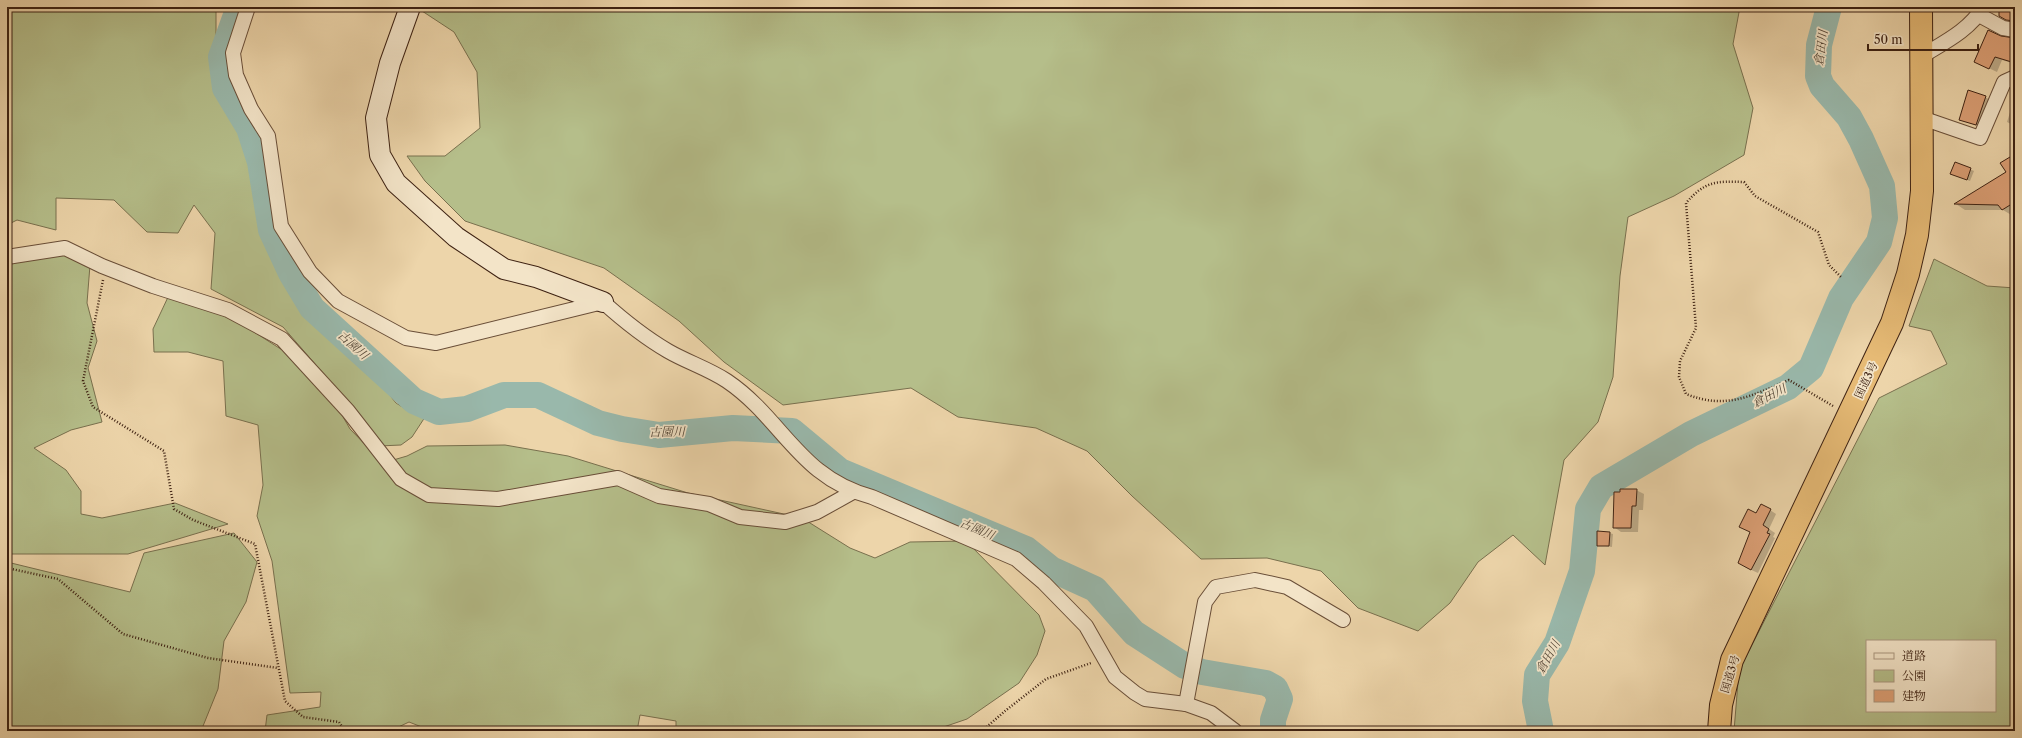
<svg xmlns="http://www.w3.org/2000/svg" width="2022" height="738" viewBox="0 0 2022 738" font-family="'Libre Caslon Text','Noto Serif JP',serif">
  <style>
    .green { fill: #b5be8a; stroke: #79704e; fill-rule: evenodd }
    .shadow { fill: #0003 }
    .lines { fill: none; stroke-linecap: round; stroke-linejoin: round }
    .river { stroke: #99b8ab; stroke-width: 26 }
    .building { fill: #dc9f75; stroke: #3d2112 }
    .street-casing { stroke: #694e38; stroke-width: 16 }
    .secondary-casing { stroke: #3d2112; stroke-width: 22 }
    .highway-casing { stroke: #3d2112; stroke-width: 24 }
    .path { stroke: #3d2112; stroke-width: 2.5; stroke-dasharray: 1 2; stroke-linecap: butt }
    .street { stroke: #f3e4c8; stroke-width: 14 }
    .secondary { stroke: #f3e4c8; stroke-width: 20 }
    .highway { stroke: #e6ba75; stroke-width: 22 }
    .labels { text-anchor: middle; stroke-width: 3.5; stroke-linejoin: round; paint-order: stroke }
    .street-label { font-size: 11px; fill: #3d2112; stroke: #f3e4c8 }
    .water-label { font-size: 12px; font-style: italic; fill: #544738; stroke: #f3e4c8 }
  </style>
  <rect width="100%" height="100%" fill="#edd5aa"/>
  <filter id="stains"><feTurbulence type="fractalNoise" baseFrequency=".005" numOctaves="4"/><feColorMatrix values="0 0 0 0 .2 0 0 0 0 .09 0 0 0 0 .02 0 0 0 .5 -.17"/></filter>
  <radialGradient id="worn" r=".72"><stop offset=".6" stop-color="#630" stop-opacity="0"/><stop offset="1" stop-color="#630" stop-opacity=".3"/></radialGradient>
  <g class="green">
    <polygon points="7,7 216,7 216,63 259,144 269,205 278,241 299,282 396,403 412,413 427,414 412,437 401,445 379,446 349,403 283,327 211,289 215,233 194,205 178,233 147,232 114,200 56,198 56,230 17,220 7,225"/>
    <polygon points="423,7 1740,7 1733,44 1753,108 1744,155 1674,196 1628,217 1620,276 1613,377 1598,422 1564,460 1545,565 1513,535 1478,562 1450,603 1418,631 1358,608 1321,571 1267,558 1201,559 1132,496 1087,451 1036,428 958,417 911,388 783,405 724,362 679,321 604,268 465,221 425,181 407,156 445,156 480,128 477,72 454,32 422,11"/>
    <polygon points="52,247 90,265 87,303 97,341 88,368 102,422 71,430 34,448 66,470 81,491 81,514 102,518 175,503 228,524 128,554 7,554 7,250"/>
    <path d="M1934,259L1987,286L2015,288V731H1734L1739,670L1879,398L1947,364L1931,331L1909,326ZM1867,641H1995V711H1867Z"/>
    <polygon points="169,295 237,321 290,355 326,387 350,429 383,463 407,456 427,446 505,445 568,456 688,493 802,518 850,548 875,558 910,542 966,541 1039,615 1045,631 1037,655 1019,683 967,719 932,731 676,731 676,721 640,715 637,731 432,731 409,722 390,731 265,731 267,715 320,707 321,692 290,693 272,561 257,516 263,485 258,425 226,416 223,361 188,352 154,352 153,329"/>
    <polygon points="234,533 257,562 246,602 224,641 218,689 201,731 7,731 7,562 130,592 144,553"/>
  </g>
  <g class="shadow">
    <polygon points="2012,7 2015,7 2015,24 2000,15 2011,13"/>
    <polygon points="2015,51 2015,64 2002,60 1997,72 1976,62"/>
    <polygon points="2015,96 2015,126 2007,122"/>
    <polygon points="1985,97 1992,101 1984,129 1960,119"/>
    <polygon points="2015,157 2015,214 2013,216 2003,210 1965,210 1956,204 2007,173"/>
    <polygon points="1955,163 1974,171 1970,181 1955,175"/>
    <polygon points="1636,490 1644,494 1643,510 1639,510 1638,532 1621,532 1614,527"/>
    <polygon points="1770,510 1776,514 1769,529 1775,533 1773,537 1775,538 1758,573 1745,567 1756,515"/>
    <polygon points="1609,533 1613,534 1612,547 1598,545"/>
  </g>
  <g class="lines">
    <g class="river">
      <polyline points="239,7 221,57 225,88 249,128 260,162 271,230 291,273 312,308 414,401 439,412 467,409 504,395 538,395 598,423 622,429 659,435 733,428 792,431 840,471 1026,549 1051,569 1095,589 1134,633 1185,666 1202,672 1266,683 1275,688 1280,699 1273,720 1273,731"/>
      <polyline points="1541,731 1535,701 1537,675 1557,643 1582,571 1588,509 1601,487 1691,434 1788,387 1811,368 1841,298 1879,242 1885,218 1882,186 1861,139 1849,117 1822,86 1818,76 1819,45 1829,7"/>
    </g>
  </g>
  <g class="building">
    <polygon points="1999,10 2015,12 2015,21 2006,20 1999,16"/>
    <polygon points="1988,30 2001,36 2015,38 2015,63 1995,57 1989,69 1974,62"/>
    <polygon points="1968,90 1986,96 1976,125 1959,120"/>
    <polygon points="2015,154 2015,202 2002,210 1998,205 1954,204 2006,172 2000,163"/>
    <polygon points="1955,162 1971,168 1967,180 1950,174"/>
    <polygon points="1620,489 1637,489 1636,506 1632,506 1631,528 1613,528 1614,492 1620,492"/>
    <polygon points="1761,504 1771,509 1763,525 1769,529 1767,533 1770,534 1751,570 1738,563 1750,532 1739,527 1748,509 1756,513"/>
    <polygon points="1597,531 1610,532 1609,546 1597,546"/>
  </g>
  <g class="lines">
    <defs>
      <g id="street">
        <path d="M248,7L233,53L236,75L251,109L268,136L281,226L310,272L338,301L406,338L436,343L603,302C623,320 644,337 668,351C687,362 709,369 727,381C783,419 799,478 872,497L1016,559L1044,583L1086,626L1115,677L1135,693L1145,699L1186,704L1211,713L1235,731"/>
        <polyline points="1979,15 2003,28 2015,30"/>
        <path d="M1922,56C1943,43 1970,30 1983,7"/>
        <polyline points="1922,118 1980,138 2004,82 2015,77"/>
        <polyline points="7,257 65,248 102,266 153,286 228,310 282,339 348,411 401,479 429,495 498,499 618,478 659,496 709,504 740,517 785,522 817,512 853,492"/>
        <polyline points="1186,704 1205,602 1216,587 1255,580 1287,587 1343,620"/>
      </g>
      <polyline id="secondary" points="410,7 390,63 376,118 380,155 396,183 456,237 504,269 536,277 603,302"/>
      <polyline id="highway" points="1719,731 1721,705 1732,660 1892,323 1908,274 1917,235 1922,191 1921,7"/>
    </defs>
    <use href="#street" class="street-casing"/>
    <use href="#secondary" class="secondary-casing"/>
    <use href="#highway" class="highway-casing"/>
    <g class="path">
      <polyline points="103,280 83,381 93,407 164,451 174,509 193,520 255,544 285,701 303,717 339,722 345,731"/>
      <path d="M1833,406L1789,380C1751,396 1726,410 1686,394L1679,377L1680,361L1696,328L1686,203C1705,181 1716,181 1744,182L1755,196L1818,232L1829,265L1842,278"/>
      <polyline points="7,568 58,579 123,634 208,658 278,668"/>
      <polyline points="982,731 1005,711 1046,679 1091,663"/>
    </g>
    <use href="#street" class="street"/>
    <use href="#secondary" class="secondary"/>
    <use href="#highway" class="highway"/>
  </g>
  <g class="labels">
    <g class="street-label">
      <text transform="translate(1866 380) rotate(-65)" y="4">国道3号</text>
      <text transform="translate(1730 674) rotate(-73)" y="4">国道3号</text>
    </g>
    <g class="water-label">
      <text transform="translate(1821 48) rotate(-82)" y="4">倉田川</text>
      <text transform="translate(353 345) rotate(42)" y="4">古園川</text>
      <text transform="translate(1769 396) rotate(-27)" y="4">倉田川</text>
      <text transform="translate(667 432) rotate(-1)" y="4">古園川</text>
      <text transform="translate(977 529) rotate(23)" y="4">古園川</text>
      <text transform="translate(1548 657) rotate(-61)" y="4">倉田川</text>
    </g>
  </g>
  <rect width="2022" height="738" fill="none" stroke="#edd5aa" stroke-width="24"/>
  <rect x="8" y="8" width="2006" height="722" fill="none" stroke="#3d2112" stroke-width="2"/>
  <rect x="12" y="12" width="1998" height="714" fill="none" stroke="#3d2112"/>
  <rect x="1866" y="640" width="130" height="72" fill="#f3e4c8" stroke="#aa967f"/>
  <rect x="1874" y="653" width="20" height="6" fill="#f3e4c8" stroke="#aa967f"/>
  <text x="1902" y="660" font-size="12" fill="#3d2112">道路</text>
  <rect x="1874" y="670" width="20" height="12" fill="#b5be8a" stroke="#aa967f"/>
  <text x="1902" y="680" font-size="12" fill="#3d2112">公園</text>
  <rect x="1874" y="690" width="20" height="12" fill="#dc9f75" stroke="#aa967f"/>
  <text x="1902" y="700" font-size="12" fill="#3d2112">建物</text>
  <path d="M1868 44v6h110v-6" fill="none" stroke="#3d2112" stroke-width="2"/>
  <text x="1874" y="44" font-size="12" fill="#3d2112" stroke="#f3e4c8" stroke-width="3" paint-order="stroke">50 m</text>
  <rect width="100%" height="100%" filter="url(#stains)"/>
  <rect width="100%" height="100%" fill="url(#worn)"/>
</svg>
